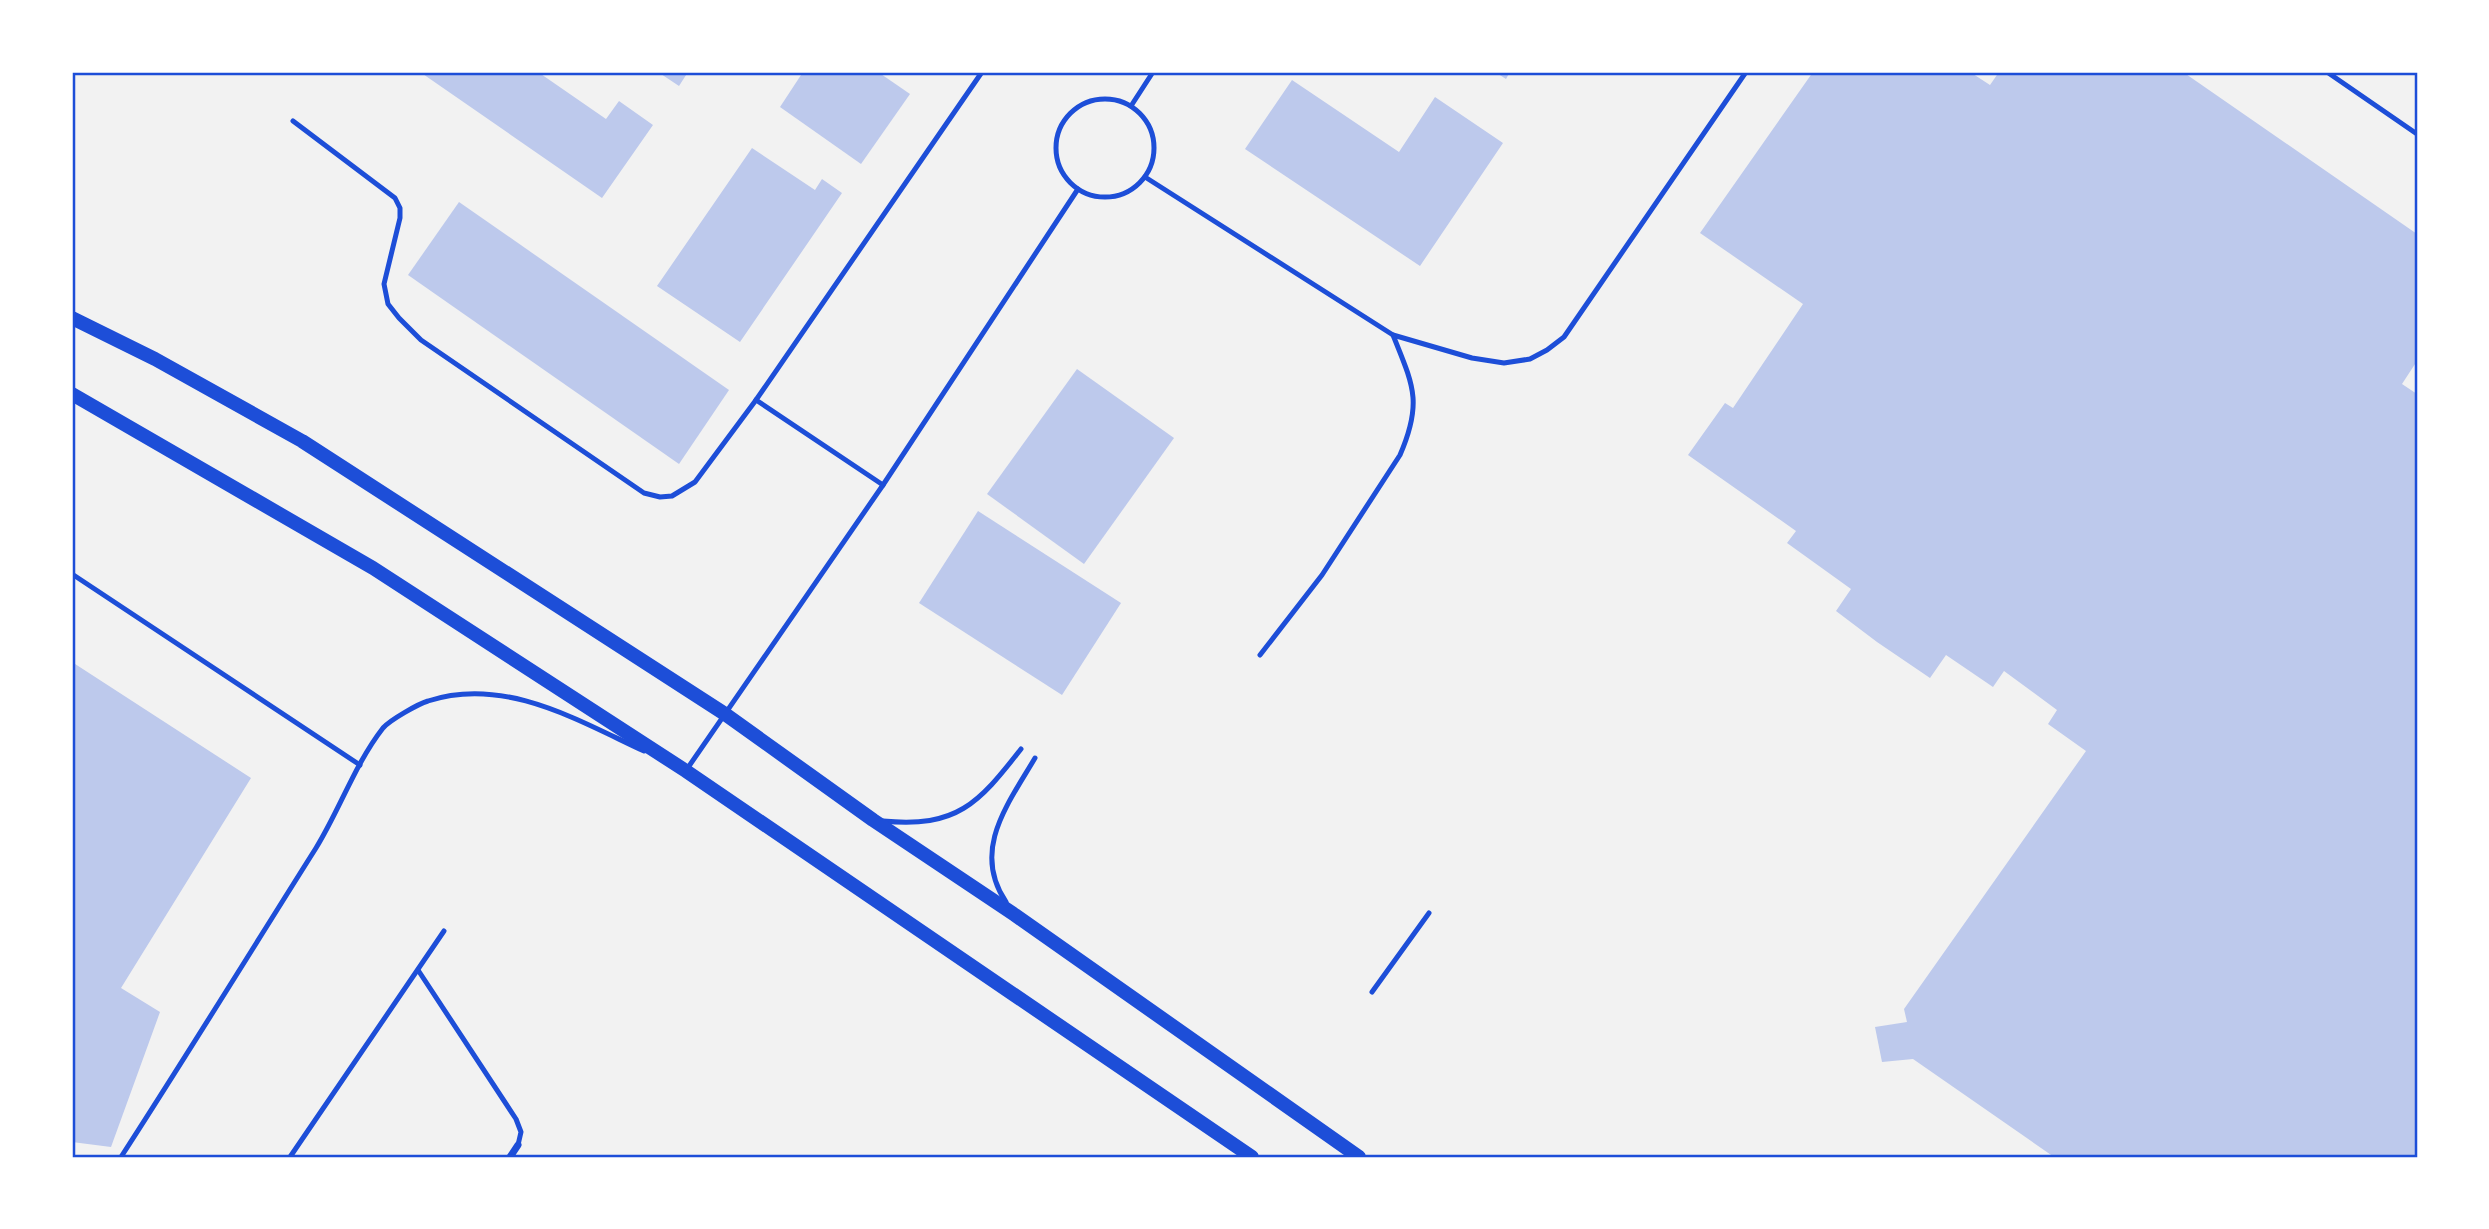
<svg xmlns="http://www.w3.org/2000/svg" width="2489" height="1229" viewBox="0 0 2489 1229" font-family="Cabin,sans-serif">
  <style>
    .building { fill: #bdc9ec }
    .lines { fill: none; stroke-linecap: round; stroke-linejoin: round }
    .service { stroke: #1d4ed8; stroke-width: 5 }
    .minor { stroke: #1d4ed8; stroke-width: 7 }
    .secondary { stroke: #1d4ed8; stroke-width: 14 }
    .neatline { fill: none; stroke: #1d4ed8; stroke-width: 2.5 }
  </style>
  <rect width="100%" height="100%" fill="#f2f2f2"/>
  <g class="building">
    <polygon points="420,72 538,72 606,119 619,101 653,125 602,198"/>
    <polygon points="658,72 688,72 679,86"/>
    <polygon points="803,72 878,72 910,94 861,164 780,107"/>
    <polygon points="1495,72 1510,72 1506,79"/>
    <polygon points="1813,72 1970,72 1990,85 1999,72 2183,72 2417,234 2417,361 2402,384 2417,394 2417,1157 2054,1157 1913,1059 1882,1062 1875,1027 1907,1022 1904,1009 2086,751 2048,724 2057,710 2004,671 1993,687 1946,655 1930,678 1877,642 1836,611 1851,589 1787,543 1796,531 1688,455 1725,403 1733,408 1803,304 1700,233"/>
    <polygon points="1292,80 1399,152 1435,97 1503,143 1420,266 1245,149"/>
    <polygon points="752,148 815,190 822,179 842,193 740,342 657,286"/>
    <polygon points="459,202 729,390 679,464 408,275"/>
    <polygon points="1077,369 1174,438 1084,564 987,494"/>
    <polygon points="978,511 1121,603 1062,695 919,603"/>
    <polygon points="72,662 251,778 121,988 160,1012 111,1147 72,1142"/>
  </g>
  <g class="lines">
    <g class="service">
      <polyline points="2327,72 2417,134"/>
      <circle cx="1105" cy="148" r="49"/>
      <polyline points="1131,106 1153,72"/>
      <polyline points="293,121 395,198 400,208 400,218 384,284 388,304 399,318 421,340 644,493 660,497 672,496 695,482 756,400 982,72"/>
      <polyline points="1145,177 1393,335 1472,358 1504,363 1530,359 1547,350 1564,337 1746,72"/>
      <polyline points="756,400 883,485"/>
      <polyline points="72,574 360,765"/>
      <path d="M1260,655L1322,575L1400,455C1423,402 1413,385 1393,335"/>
      <polyline points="687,769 883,485 1078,189"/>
      <path d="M883,821C957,828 978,804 1021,749"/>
      <path d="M1006,902C971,850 1008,804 1035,758"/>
      <polyline points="418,970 516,1119 521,1132 518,1145"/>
      <polyline points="1372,992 1429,913"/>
      <path d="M121,1157C187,1055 251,951 316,848C340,809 355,764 383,728C390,720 418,704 428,701C504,676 577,720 644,751"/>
      <polyline points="290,1157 444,931"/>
    </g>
    <polyline class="minor" points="510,1157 518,1145"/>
    <g class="secondary">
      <polyline points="72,318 155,359 302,441 725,714 873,820 1015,915 1359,1157"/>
      <polyline points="72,394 373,568 686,771 1252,1157"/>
    </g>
  </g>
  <rect width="2489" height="1229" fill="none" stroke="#ffffff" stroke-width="147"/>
  <rect x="74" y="74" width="2342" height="1082" class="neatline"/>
</svg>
